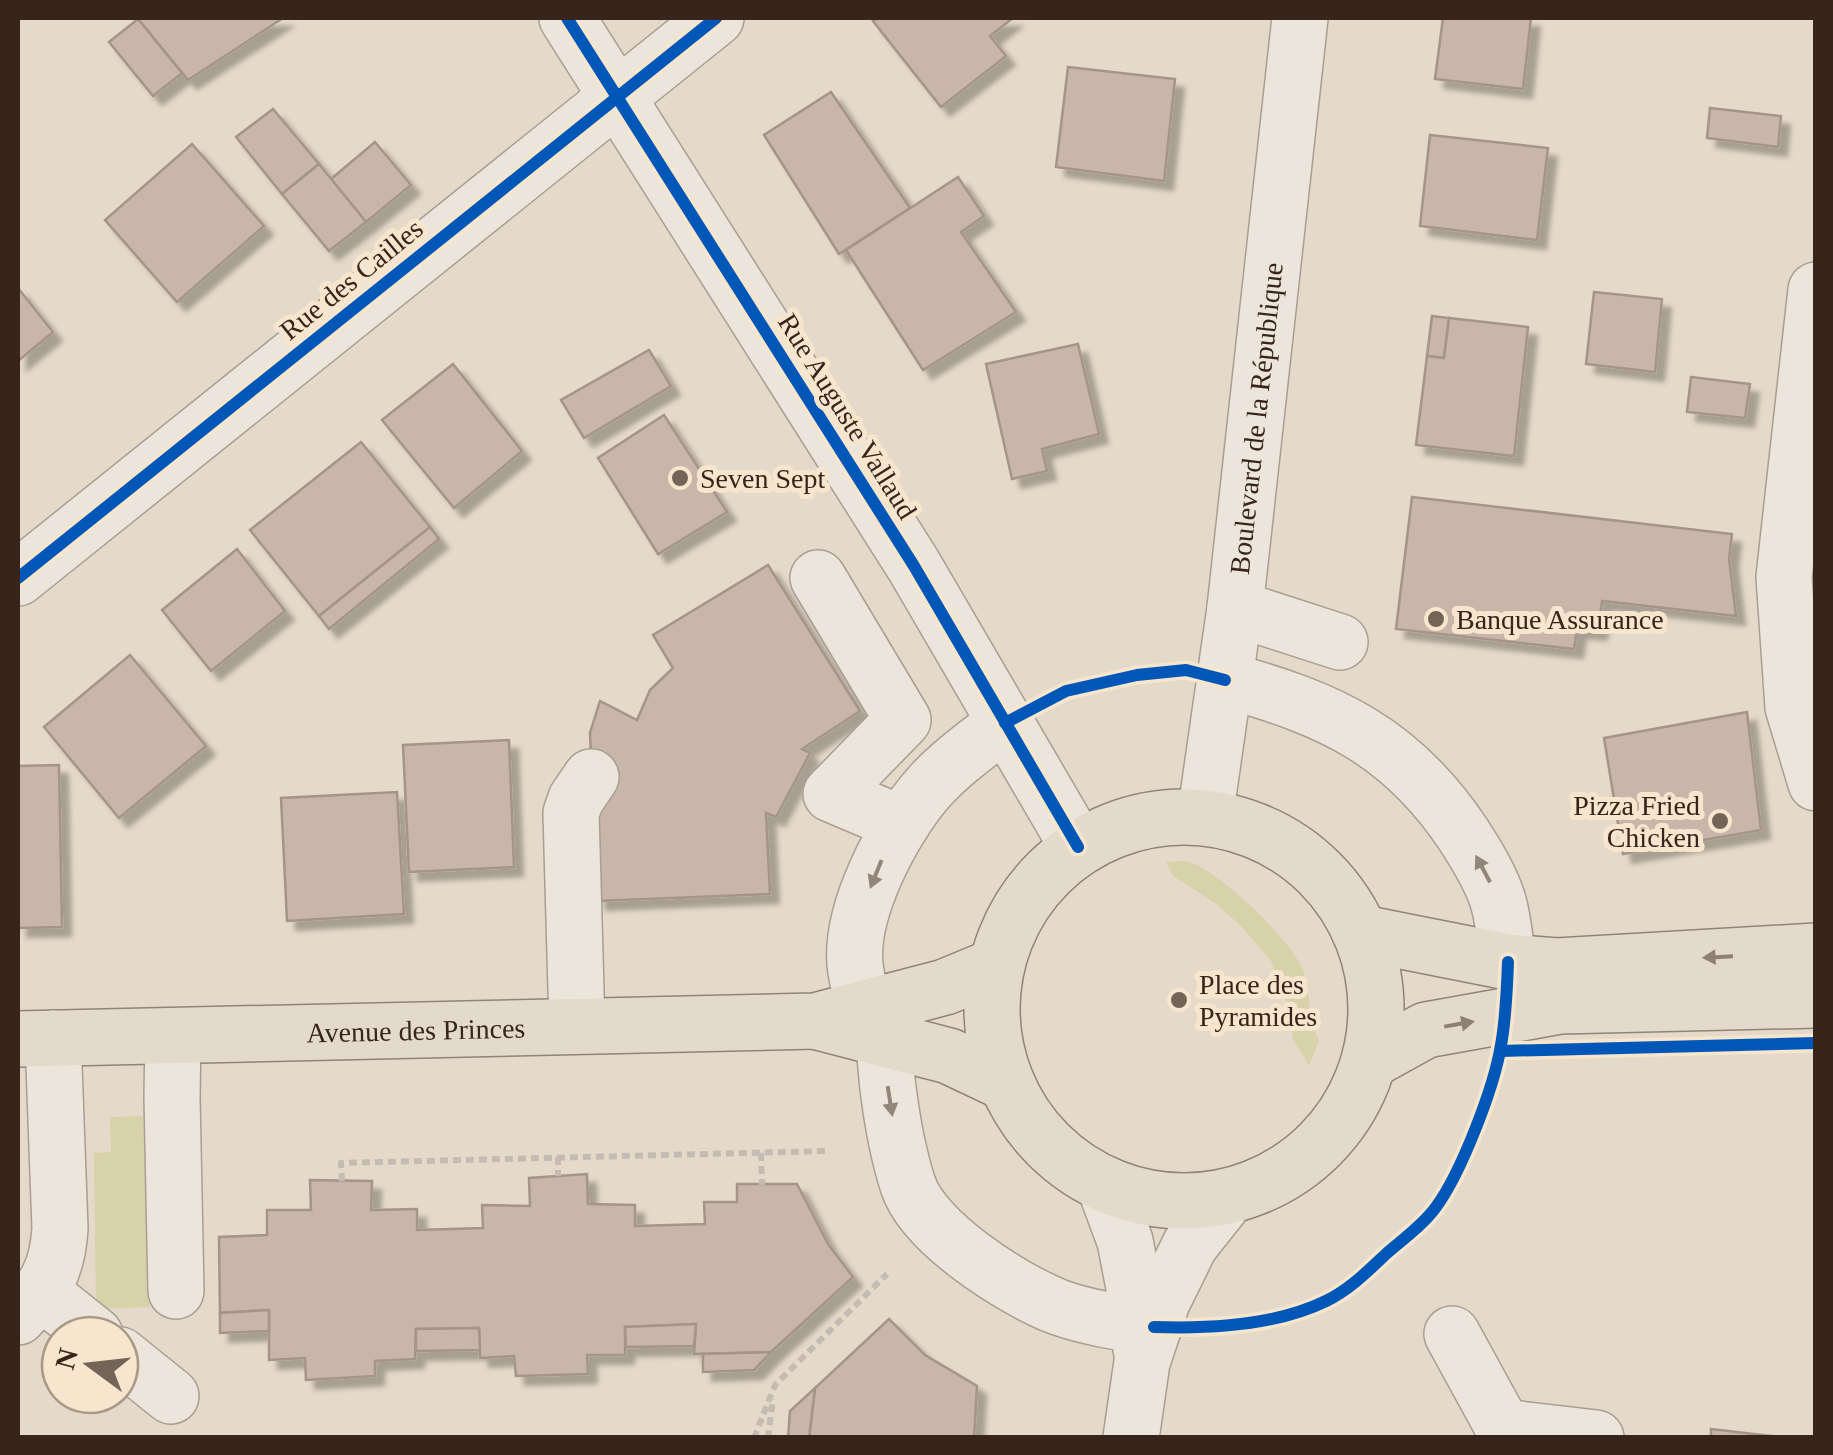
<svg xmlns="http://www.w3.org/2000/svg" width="1833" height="1455" viewBox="0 0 1833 1455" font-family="'Times New Roman',serif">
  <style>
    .green { fill: #d8d2ab }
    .building { fill: #c8b6aa; stroke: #a59489; stroke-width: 2.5; filter: url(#shadow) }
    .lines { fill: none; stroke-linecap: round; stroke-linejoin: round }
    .minor-casing { stroke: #a99e93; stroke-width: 58 }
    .major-casing { stroke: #8f847a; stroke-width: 58 }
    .path { stroke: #c4bbb3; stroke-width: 6; stroke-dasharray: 8 5; stroke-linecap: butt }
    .minor { stroke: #ece5dc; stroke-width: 55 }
    .major { stroke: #e4dacc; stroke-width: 55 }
    .cycleway-casing { stroke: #f7e6ce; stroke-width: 19 }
    .cycleway { stroke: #0057b8; stroke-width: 12 }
    .oneway { fill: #92857c }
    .oneway2 { fill: #8e8074 }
    .poi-dot { fill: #746458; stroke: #f7e6ce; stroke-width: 4 }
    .labels { text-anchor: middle; stroke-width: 10; stroke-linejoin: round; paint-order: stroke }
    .street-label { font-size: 28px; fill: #37251b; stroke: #f7e6ce }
    .poi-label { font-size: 28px; fill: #37251b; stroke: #f7e6ce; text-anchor: start }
  </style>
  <defs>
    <filter id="shadow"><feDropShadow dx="9" dy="9" stdDeviation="2.5" flood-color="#0004"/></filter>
  </defs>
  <rect width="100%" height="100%" fill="#e5d9c9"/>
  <g class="green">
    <path d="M1166,862C1172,862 1182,860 1189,862C1219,870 1295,943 1304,973C1311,996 1308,1019 1319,1041L1309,1066L1293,1039L1288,1006L1271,961L1239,924L1215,903L1173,876Z"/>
    <polygon points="143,1116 150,1307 96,1309 94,1153 111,1152 110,1117"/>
  </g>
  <g class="building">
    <polygon points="140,18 283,18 188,80 138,19"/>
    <polygon points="878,18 1013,18 990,36 1006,56 941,107 873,21"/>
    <polygon points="1443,18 1531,18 1523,89 1435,79"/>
    <polygon points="138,19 182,73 153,96 109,42"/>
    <polygon points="1068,67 1175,79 1164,181 1056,167"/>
    <polygon points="831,92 910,208 839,254 764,135"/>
    <polygon points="1710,108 1781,116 1778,147 1707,138"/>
    <polygon points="273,109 319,164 282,194 236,137"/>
    <polygon points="1430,135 1548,148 1537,240 1420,226"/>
    <polygon points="375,142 411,185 366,222 331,179"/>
    <polygon points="192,144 264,226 177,302 105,220"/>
    <polygon points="319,164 366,222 329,251 282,194"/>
    <polygon points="958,177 984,216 961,232 1016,312 923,370 846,250"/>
    <polygon points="18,288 53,332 18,361"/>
    <polygon points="1594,292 1662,299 1655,372 1586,364"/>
    <polygon points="1432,316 1449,318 1444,358 1427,356"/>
    <polygon points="1449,318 1528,327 1514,456 1416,445 1427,356 1444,358"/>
    <polygon points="1078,344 1099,434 1042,449 1047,471 1012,479 986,364"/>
    <polygon points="649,350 671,386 584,438 561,400"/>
    <polygon points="453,364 522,451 454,508 382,420"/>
    <polygon points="1691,377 1750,384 1745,418 1687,412"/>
    <polygon points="664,415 727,512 658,554 598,458"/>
    <polygon points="361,442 430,527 319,616 250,530"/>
    <polygon points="1412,497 1732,534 1729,559 1736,616 1602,601 1598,631 1577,629 1574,649 1396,629"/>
    <polygon points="430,527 439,539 329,629 319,616"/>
    <polygon points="237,549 285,611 211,671 162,610"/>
    <polygon points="768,565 860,711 802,749 810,753 776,817 766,813 770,894 597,901 590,733 600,701 637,720 650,690 673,668 653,635"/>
    <polygon points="130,655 206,746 119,818 44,727"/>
    <polygon points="1747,712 1761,830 1623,854 1604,738"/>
    <polygon points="509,740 514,867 409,872 403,745"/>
    <polygon points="59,765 62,927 18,928 18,766"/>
    <polygon points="397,792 404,914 287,921 281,798"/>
    <polygon points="587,1174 588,1204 635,1205 635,1226 705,1224 704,1202 737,1202 737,1184 797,1184 828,1244 853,1277 771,1352 694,1354 696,1324 625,1327 625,1355 587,1355 588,1374 516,1376 514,1356 480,1358 479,1328 416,1329 415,1359 375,1361 375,1376 306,1380 305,1358 269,1360 269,1310 220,1313 219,1237 267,1235 267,1210 311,1210 310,1180 372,1181 371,1210 417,1209 417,1230 483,1228 482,1205 530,1206 529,1178"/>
    <polygon points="269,1310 269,1331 220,1333 220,1313"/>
    <polygon points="889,1319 925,1355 977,1386 974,1438 809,1438 815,1388"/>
    <polygon points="696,1324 694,1346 626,1347 625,1327"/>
    <polygon points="479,1328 480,1350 416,1351 416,1329"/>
    <polygon points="771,1352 754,1370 703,1372 703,1354"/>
    <polygon points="815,1388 809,1438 788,1438 790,1411"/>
    <polygon points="1711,1429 1781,1437 1711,1438"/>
  </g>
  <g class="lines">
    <defs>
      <g id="minor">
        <polyline points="567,18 914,566 1078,847"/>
        <polyline points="1816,290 1784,577 1793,707 1816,783"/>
        <polyline points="18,578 716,18"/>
        <polyline points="818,578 903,720 831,794 902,824"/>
        <polyline points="1235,608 1340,642"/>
        <path d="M1225,680C1329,708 1401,741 1463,834C1476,854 1491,878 1498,901C1504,921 1505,942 1508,962"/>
        <path d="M1005,723C979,743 952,762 930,786C893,827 846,916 856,972C858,984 862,998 866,1009C871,1021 881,1031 883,1043C886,1058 886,1073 888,1088C892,1120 898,1154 908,1185C924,1233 1012,1289 1058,1307C1088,1318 1122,1323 1154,1327"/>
        <path id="s1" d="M1205,817L1235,608L1300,18"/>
        <polyline points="577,1026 571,813 576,799 591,777"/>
        <polyline points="173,1036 172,1097 176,1291"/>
        <polyline points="1104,1184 1125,1241 1137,1303 1141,1349"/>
        <polyline points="41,1292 95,1335"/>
        <path d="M18,1317C46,1286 57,1272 60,1229L53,1038"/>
        <polyline points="1452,1334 1509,1438"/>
        <polyline points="120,1355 171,1396"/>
        <polyline points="1502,1427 1596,1438"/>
        <polyline points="1131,1438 1142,1362 1162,1302 1190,1245 1228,1197"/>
      </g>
      <g id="major">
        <circle cx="1184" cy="1009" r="192"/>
        <polyline points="1362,933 1508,962 1557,966 1816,951"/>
        <polyline points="818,1022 949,1056 1006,1083"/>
        <path id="s2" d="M18,1039L815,1021L945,987L996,966"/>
        <polyline points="1370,1061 1426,1030 1560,1006 1816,1000"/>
      </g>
    </defs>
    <use href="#minor" class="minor-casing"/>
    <use href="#major" class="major-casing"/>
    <g class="path">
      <polyline points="761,1153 762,1185"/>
      <polyline points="558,1157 558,1176"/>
      <polyline points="342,1181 341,1163 827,1151"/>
      <polyline points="754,1438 775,1385 887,1274"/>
      <polyline points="768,1438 773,1399"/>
    </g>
    <use href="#minor" class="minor"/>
    <use href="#major" class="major"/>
    <defs>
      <g id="cycleway">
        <polyline points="567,18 914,566 1078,847"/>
        <polyline points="18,578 716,18"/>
        <polyline points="1005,723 1066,691 1137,675 1186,670 1225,680"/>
        <polyline points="1501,1051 1816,1043"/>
        <path d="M1154,1327C1210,1329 1275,1326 1326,1301C1349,1290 1368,1271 1386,1254C1402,1240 1423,1225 1436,1207C1461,1173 1494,1088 1501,1045C1506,1018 1507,990 1508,962"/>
      </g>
    </defs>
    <use href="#cycleway" class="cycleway-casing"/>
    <use href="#cycleway" class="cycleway"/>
  </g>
  <defs><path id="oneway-solid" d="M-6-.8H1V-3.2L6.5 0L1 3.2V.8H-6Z" transform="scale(2.5)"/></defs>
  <g class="oneway">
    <use href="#oneway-solid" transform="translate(1483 869) rotate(-118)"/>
    <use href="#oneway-solid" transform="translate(876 874) rotate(112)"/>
    <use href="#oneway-solid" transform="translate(890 1101) rotate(81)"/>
  </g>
  <g class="oneway2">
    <use href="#oneway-solid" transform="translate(1718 957) rotate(177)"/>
    <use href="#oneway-solid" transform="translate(1459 1024) rotate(-10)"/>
  </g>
  <g class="poi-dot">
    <circle cx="680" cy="478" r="10"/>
    <circle cx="1436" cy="619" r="10"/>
    <circle cx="1720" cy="821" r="10"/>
    <circle cx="1179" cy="1000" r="10"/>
  </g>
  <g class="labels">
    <g class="street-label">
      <text transform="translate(351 279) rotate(-39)" y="10">Rue des Cailles</text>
      <text transform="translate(848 416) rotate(58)" y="10">Rue Auguste Vallaud</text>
      <text dy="10" stroke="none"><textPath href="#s1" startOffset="402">Boulevard de la République</textPath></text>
      <text dy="10" stroke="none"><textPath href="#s2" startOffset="398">Avenue des Princes</textPath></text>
    </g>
    <g class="poi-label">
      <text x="700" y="488">Seven Sept</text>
      <text x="1456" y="629">Banque Assurance</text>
      <text x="1700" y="815" text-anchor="end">Pizza Fried<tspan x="1700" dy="32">Chicken</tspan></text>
      <text x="1199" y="994">Place des<tspan x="1199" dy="32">Pyramides</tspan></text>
    </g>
  </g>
  <rect width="1833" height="1455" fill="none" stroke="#37251b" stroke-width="40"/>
  <g transform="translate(90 1365) rotate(285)"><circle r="48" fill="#f7e6ce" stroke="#aa9986" stroke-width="2.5"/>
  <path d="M0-8L18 38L0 25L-18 38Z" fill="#746458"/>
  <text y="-15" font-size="28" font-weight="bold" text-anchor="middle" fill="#37251b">N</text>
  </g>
</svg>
